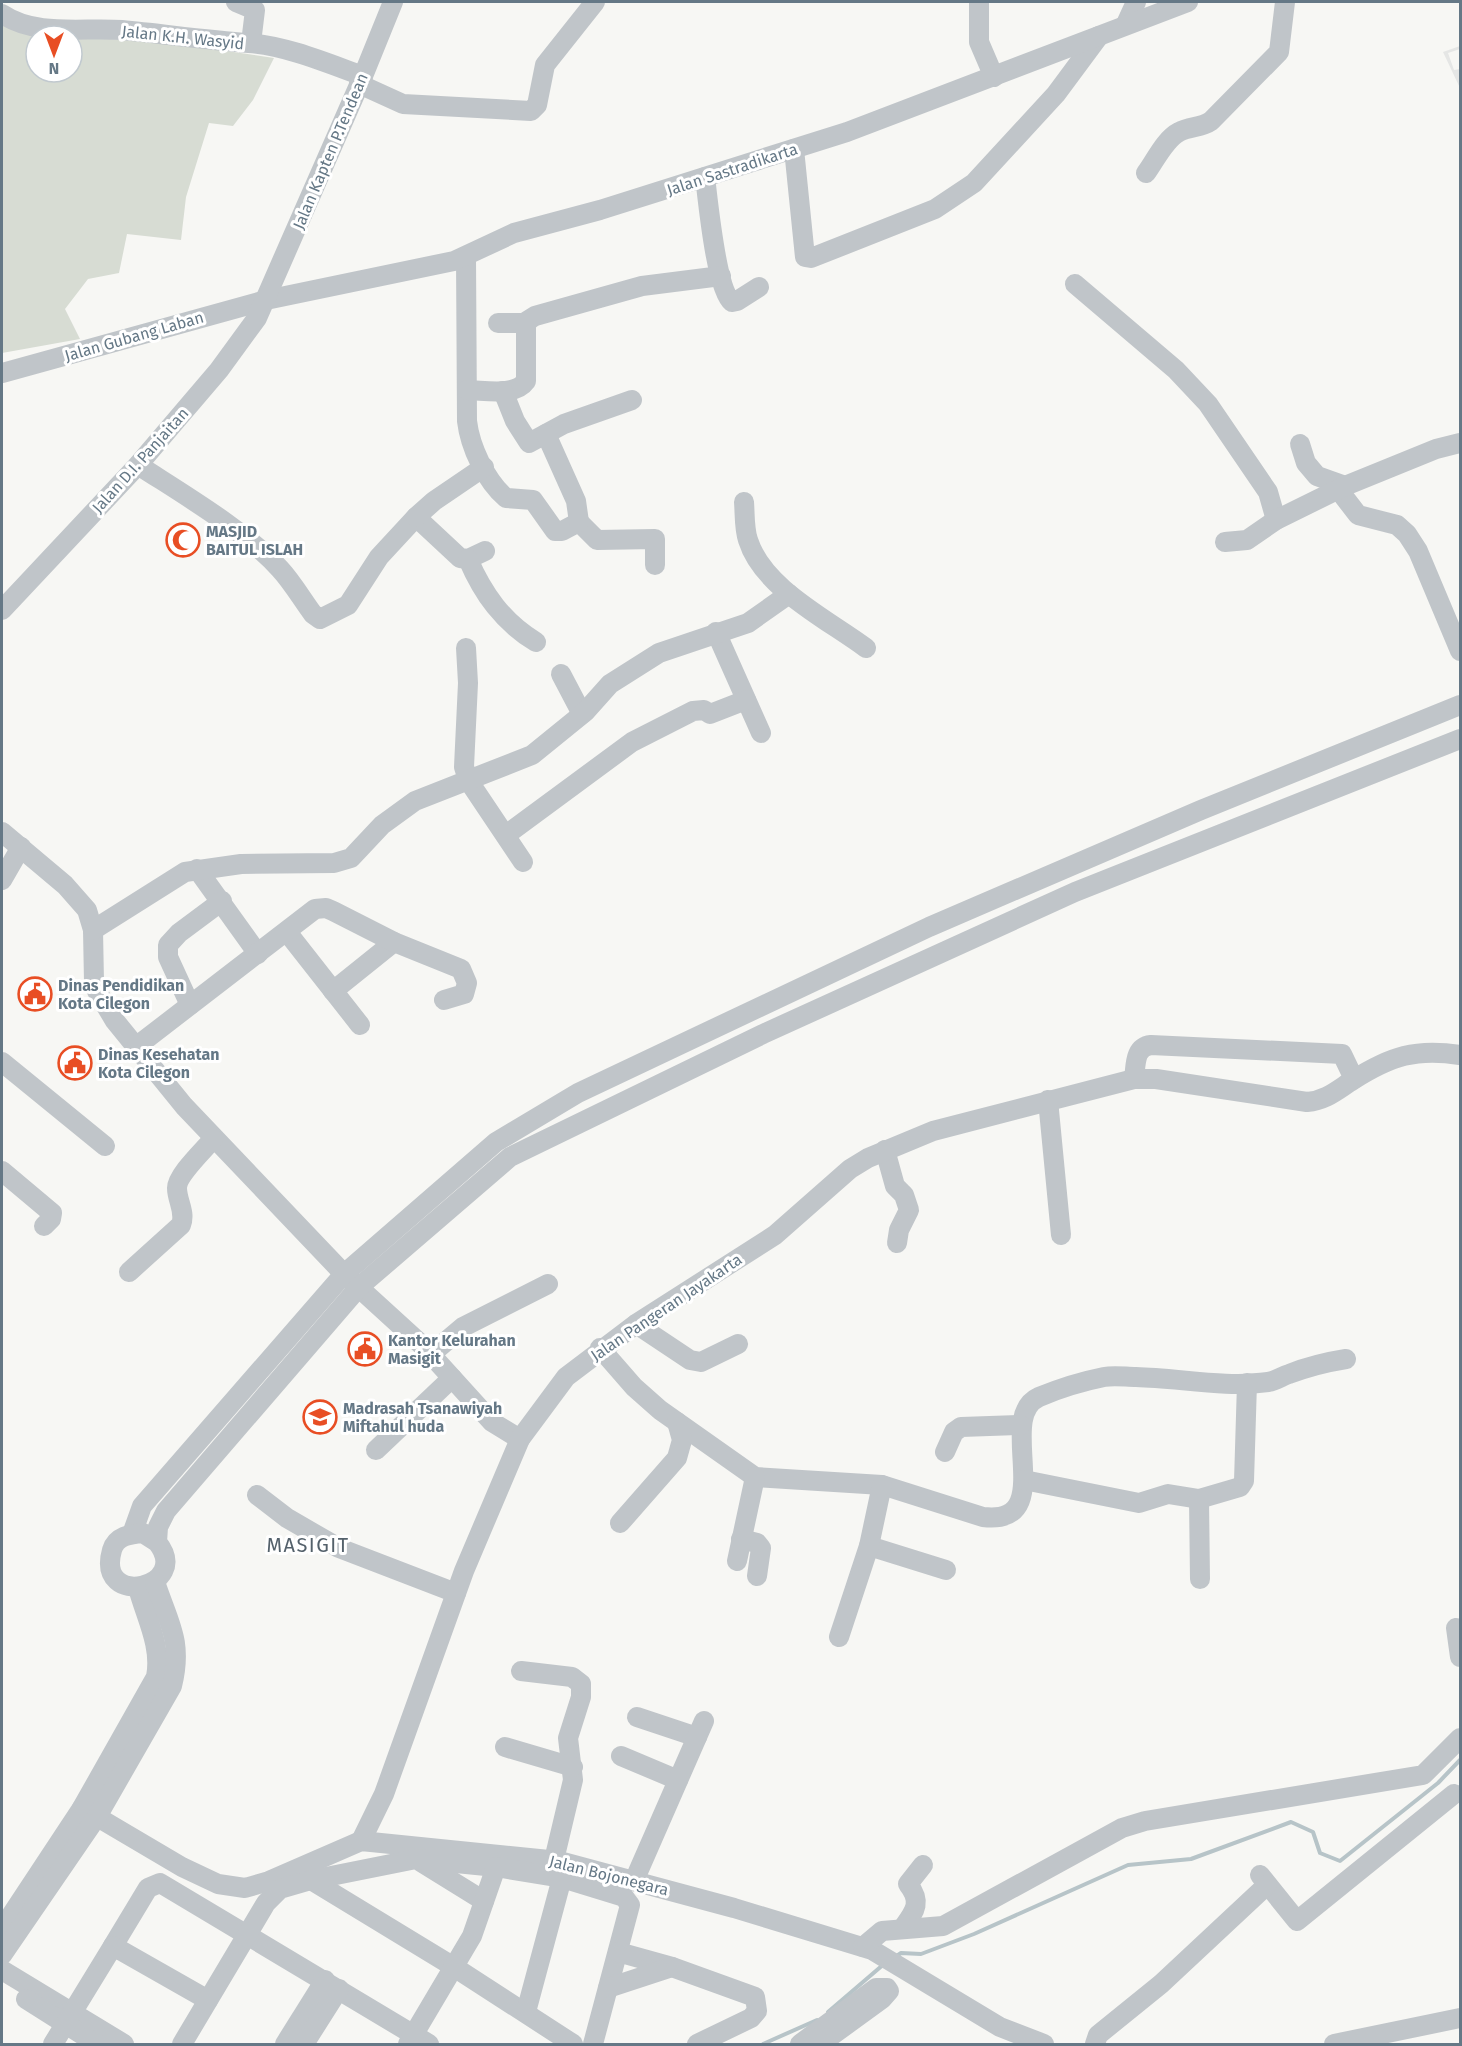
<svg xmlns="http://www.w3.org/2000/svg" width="1462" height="2046" viewBox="0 0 1462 2046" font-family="'Fira Sans',sans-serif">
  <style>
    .built { fill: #e5e6e5 }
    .green { fill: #d7dcd3 }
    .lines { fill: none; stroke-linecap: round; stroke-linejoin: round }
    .stream { stroke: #b7c4c8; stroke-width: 4 }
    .minor { stroke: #c0c5c9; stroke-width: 20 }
    .labels { text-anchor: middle; stroke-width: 6; stroke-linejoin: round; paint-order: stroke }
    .street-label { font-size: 16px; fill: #657886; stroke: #fff }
    .poi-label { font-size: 16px; font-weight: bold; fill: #657886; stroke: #fff; text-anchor: start }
    .quarter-label { font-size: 20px; letter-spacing: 1.5px; fill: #54616b; stroke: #fff }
  </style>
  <rect width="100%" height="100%" fill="#f7f7f4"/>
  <polygon class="built" points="1460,46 1460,49 1448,53 1454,70 1460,69 1460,88 1443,52"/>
  <polygon class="green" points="2,20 36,36 36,72 72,72 72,36 186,45 274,58 253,100 233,126 209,123 186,197 181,240 127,234 119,273 88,279 65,309 80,339 2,353"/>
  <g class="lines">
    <g class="stream">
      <polyline points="895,1957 901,1953 921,1954 974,1934 1128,1865 1191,1859 1291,1822 1313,1832 1320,1853 1340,1861 1438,1783 1460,1760"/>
      <polyline points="828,2012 884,1964"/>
      <polyline points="763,2044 817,2020"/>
    </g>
    <g class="minor">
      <polyline points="236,2 255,10 251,43"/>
      <polyline points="979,2 979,42 994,77"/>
      <path d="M2,14C36,37 83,27 122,30C164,34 206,40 249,43C287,46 327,63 363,76"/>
      <polyline points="1126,24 1136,2"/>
      <polyline points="359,84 403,104 531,111 537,105 545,65 595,2"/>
      <polyline points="794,149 805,257 811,258 935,209 974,183 1056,94 1099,36"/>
      <path d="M1146,173C1155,161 1165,139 1179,132C1190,126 1201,128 1211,121L1279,52L1285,2"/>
      <path d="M705,177C708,200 716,289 732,302L737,301L759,287"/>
      <path d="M466,257L467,421C470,447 486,481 506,498L533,500L555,531H562L579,522L597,540L655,539V565"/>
      <polyline points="1075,284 1176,370 1208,404 1268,492 1276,520"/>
      <polyline points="498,323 527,323"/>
      <polyline points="2,373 266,300 454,261 514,233 600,210 847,132 1188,2"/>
      <path d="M467,390C484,390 515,397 526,381V327L527,321L535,316L642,286L721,276"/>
      <polyline points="503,391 515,421 529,443 564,424 632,400"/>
      <polyline points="546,434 576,501 579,522"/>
      <polyline points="1300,444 1306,463 1317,476 1345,486"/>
      <path d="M138,465C181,493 246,531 280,569C292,582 302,599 313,614L320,619L348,605L379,557L416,517L460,558L468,559L485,551"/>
      <polyline points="1338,489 1358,515 1397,525 1407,534 1418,551 1460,651"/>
      <path d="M744,502C745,514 744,528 748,540C763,588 827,619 866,648"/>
      <polyline points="416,517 434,501 484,467"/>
      <polyline points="1225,542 1247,540 1276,520 1345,486 1436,449 1460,443"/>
      <path d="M468,559C483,594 503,622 536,642"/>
      <polyline points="2,610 138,465 219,370 257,318 363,76 393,2"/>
      <polyline points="716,632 761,733"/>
      <polyline points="466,648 468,683 464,767 468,780 523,862"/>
      <polyline points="561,674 582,714"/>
      <polyline points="2,832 65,885 87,910 93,930 94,982 97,991 115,1021 184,1106 344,1274 424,1347 492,1422 520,1439"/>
      <polyline points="506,835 632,742 693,711 704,710 710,714 746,700"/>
      <polyline points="197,869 258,954"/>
      <polyline points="2,880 21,847"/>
      <polyline points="93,930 185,872 241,864 334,863 351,858 382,825 415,801 532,755 585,712 610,684 659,653 748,623 789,594"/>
      <polyline points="287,932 360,1025"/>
      <polyline points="333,991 394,942"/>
      <polyline points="190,1005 168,957 168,945 179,933 222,901"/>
      <polyline points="137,1046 315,909 326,908 333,911 394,942 461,969 467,983 464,994 444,1000"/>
      <polyline points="2,1062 105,1146"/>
      <path d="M1134,1079C1136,1065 1134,1047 1151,1045L1342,1054L1354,1079"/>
      <polyline points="1048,1100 1061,1235"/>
      <polyline points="885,1150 895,1186 904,1195 909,1210 899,1230 897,1243"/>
      <polyline points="2,1171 52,1213 51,1219 44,1226"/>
      <path d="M129,1272L181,1225C186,1212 177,1201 177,1188C177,1175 204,1150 213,1139"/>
      <polyline points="636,1324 690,1360 701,1362 738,1344"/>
      <path d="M600,1348L634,1387L660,1410L755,1477L882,1485L983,1517C1060,1526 994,1417 1039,1397C1058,1389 1084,1381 1104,1377C1114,1375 1126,1377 1136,1377C1179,1378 1225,1388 1268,1382C1276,1381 1282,1376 1289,1374C1307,1367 1327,1362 1346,1359"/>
      <polyline points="431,1354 463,1327 548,1284"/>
      <polyline points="376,1450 452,1378"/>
      <polyline points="945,1452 954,1432 961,1427 1021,1425"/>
      <polyline points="1024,1480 1139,1503 1168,1494 1199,1499 1240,1487 1244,1481 1247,1383"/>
      <polyline points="257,1495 287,1518 339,1548 456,1593"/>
      <polyline points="1199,1499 1200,1579"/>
      <polyline points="620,1523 677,1458 682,1440 677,1422"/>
      <polyline points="132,1534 142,1506 344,1274 496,1142 578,1093 929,927 1201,810 1460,705"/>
      <polyline points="741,1539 757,1543 761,1548 757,1576"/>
      <path d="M157,1542L143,1533C130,1534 116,1536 112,1550C95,1610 194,1588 157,1542L158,1527L166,1511L359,1287L510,1157L763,1034L1075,892L1460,739"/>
      <polyline points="869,1546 946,1570"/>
      <polyline points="737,1561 755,1477"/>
      <polyline points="1456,1628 1460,1657"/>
      <polyline points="839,1637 869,1546 882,1485"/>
      <polyline points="521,1671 572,1677 581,1684 581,1697 568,1738 573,1780 554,1860"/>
      <polyline points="637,1717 697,1737"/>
      <polyline points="505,1747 573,1767"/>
      <polyline points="621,1756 678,1780"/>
      <polyline points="82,1808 182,1867 218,1884 245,1888 269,1881 361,1841 559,1861 734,1908 872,1950 1000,2027 1044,2044"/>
      <path d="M361,1841L384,1794L464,1571L520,1439L566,1377L636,1324L775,1235L850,1169L868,1158L933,1131L1134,1079H1156L1307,1102C1327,1100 1337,1090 1353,1080C1391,1056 1416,1048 1460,1055"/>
      <polyline points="421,1862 484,1901"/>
      <polyline points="1260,1875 1297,1921 1454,1794"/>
      <polyline points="562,1878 624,1897 630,1905 593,2044"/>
      <polyline points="311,1880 454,1967 573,2044"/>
      <polyline points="634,1881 704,1721"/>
      <path d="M2,1929L82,1808L156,1677C162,1646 146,1618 138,1588"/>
      <path d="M902,1929C914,1912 923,1903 908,1884L923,1865"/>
      <polyline points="113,1946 148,1888 160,1883 429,2044"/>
      <polyline points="863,1947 882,1931 943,1926 1122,1828 1145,1821 1423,1775 1460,1738"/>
      <polyline points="618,1952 672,1967 755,1997 757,2011 751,2018 697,2044"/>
      <path d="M2,1955L98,1815L172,1686C183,1641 169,1624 155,1582"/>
      <polyline points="2,1970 124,2044"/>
      <polyline points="608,1988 672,1967"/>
      <polyline points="26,1999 97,2044"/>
      <polyline points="53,2044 113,1946 208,2000"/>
      <polyline points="182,2044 266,1903 280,1889 311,1880 416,1859 496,1867 562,1878 526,2012"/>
      <polyline points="285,2044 325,1980"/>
      <polyline points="304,2044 339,1989"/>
      <polyline points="408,2044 472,1936 496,1867"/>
      <polyline points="800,2044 876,1988 887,1988 889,1991 882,1999 820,2044"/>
      <polyline points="1095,2044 1098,2035 1161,1984 1267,1885"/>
      <polyline points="1334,2044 1460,2018"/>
    </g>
  </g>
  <defs>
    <symbol id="mosque-ring" viewBox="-11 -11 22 22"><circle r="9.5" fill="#fff" stroke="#e84e24" stroke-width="1.5"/><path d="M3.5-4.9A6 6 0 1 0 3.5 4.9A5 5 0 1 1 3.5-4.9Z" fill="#e84e24"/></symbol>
    <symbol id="civic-ring" viewBox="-11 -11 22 22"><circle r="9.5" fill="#fff" stroke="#e84e24" stroke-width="1.5"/><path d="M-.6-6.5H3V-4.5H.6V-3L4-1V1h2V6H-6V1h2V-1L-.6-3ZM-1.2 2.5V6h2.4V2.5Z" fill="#e84e24"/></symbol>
    <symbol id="school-ring" viewBox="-11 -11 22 22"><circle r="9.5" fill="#fff" stroke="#e84e24" stroke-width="1.5"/><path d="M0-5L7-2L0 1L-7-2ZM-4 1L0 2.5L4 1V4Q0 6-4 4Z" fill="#e84e24"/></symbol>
  </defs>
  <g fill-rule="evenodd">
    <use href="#mosque-ring" x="164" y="521" width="38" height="38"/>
    <use href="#civic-ring" x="16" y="975" width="38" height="38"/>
    <use href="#civic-ring" x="56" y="1044" width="38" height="38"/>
    <use href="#civic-ring" x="346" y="1330" width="38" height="38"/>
    <use href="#school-ring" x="301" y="1398" width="38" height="38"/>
  </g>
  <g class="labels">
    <g class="street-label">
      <text transform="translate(183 37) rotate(6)" y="6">Jalan K.H. Wasyid</text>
      <text transform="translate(330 151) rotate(-67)" y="6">Jalan Kapten P.Tendean</text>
      <text transform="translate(732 169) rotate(-18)" y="6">Jalan Sastradikarta</text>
      <text transform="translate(134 336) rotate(-16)" y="6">Jalan Gubang Laban</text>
      <text transform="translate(140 460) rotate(-48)" y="6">Jalan D.I. Panjaitan</text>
      <text transform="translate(666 1307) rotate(-34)" y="6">Jalan Pangeran Jayakarta</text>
      <text transform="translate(609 1875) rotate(14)" y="6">Jalan Bojonegara</text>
    </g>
    <g class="poi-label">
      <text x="206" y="537">MASJID<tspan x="206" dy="18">BAITUL ISLAH</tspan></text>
      <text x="58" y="991">Dinas Pendidikan<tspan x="58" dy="18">Kota Cilegon</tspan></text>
      <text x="98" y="1060">Dinas Kesehatan<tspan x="98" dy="18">Kota Cilegon</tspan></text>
      <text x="388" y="1346">Kantor Kelurahan<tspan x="388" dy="18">Masigit</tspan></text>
      <text x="343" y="1414">Madrasah Tsanawiyah<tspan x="343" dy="18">Miftahul huda</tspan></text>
    </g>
    <g class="quarter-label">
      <text x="308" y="1552">MASIGIT</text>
    </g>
  </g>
  <rect width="1462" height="2046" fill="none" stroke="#657886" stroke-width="6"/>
  <g transform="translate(54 54) rotate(180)"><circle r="28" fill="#ffffff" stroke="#c1c9cf" stroke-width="1.5"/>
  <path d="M0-4.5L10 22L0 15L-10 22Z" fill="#e84e24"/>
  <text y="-9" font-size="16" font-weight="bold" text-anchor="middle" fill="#657886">N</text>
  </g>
</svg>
